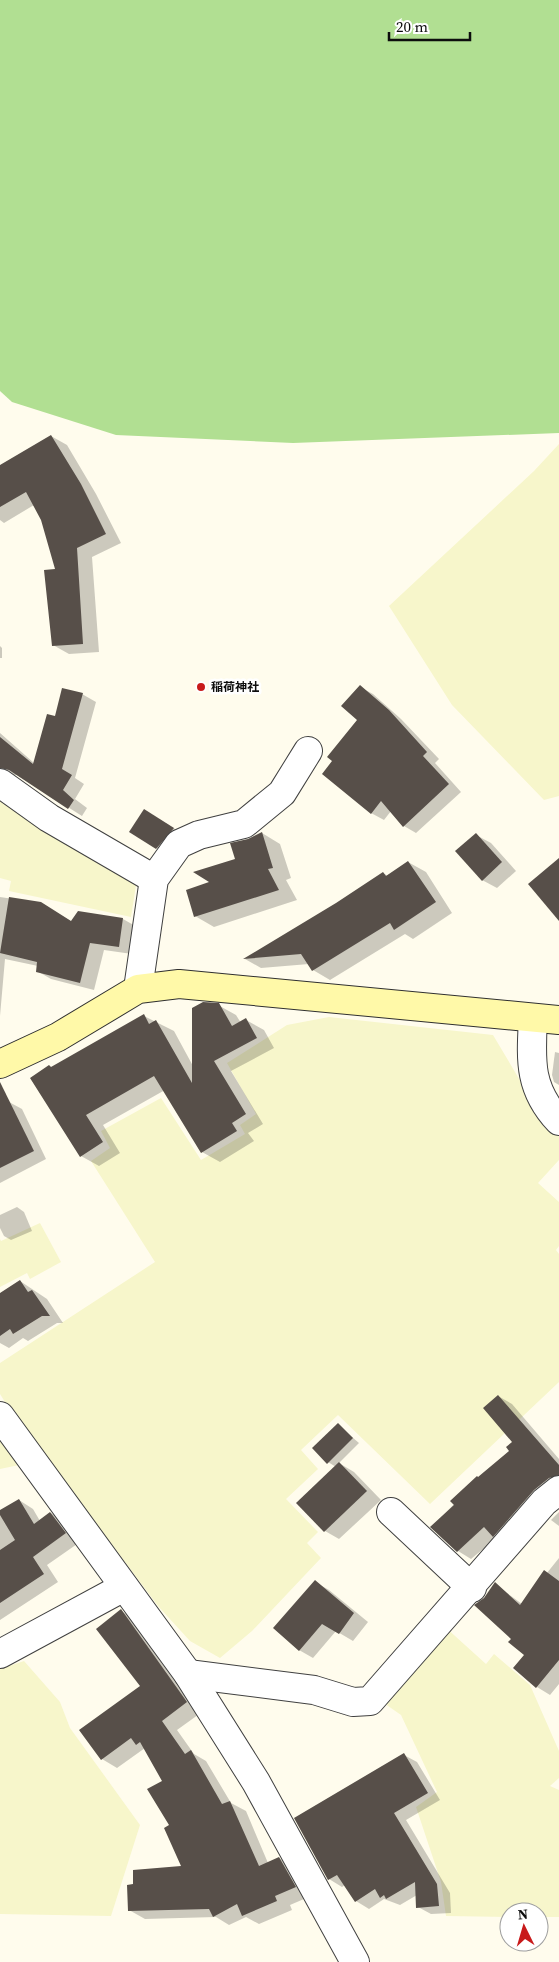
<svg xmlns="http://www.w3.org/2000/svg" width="559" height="1962" viewBox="0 0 559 1962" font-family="'Source Serif 4','Noto Sans JP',serif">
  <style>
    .farmland { fill: #f7f6cb }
    .forest { fill: #b1df92 }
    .shadow { fill: #0003 }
    .building { fill: #574f49 }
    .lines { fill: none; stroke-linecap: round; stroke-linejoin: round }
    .street-casing { stroke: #404040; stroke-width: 30 }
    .secondary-casing { stroke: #2f2f2f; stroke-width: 30 }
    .street { stroke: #fff; stroke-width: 28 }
    .secondary { stroke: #fff9a8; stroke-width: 28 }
    .poi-dot { fill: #c81a1b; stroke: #fff; stroke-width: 2 }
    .labels { text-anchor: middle; stroke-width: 5; stroke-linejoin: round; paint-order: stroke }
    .poi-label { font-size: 12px; font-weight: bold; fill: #0d0d0d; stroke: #fff; text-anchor: start }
  </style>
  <rect width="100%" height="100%" fill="#fffced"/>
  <g class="farmland">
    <polygon points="559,444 559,796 544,800 452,705 389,606 534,471"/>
    <polygon points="0,795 137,879 131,917 9,891 11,881 0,878"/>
    <polygon points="329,1017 493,1035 534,1104 559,1133 559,1160 538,1183 559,1202 559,1246 556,1250 559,1254 559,1382 430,1504 338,1415 301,1450 318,1469 286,1499 318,1532 307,1543 321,1558 252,1631 220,1658 190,1641 158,1606 5,1402 0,1394 0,1363 155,1262 91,1161 110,1148 101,1131 161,1098 201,1160 245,1134 240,1125 256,1114 227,1063 287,1025"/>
    <polygon points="40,1223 61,1262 30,1279 27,1273 0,1287 0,1239 1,1241"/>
    <polygon points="0,1435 19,1465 0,1469"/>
    <polygon points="444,1626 486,1664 494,1654 530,1685 559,1751 559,1778 550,1786 559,1790 559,1917 539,1917 539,1912 509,1912 509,1917 446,1916 441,1882 416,1807 437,1792 401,1715 378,1699"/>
    <polygon points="24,1661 60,1702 70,1728 140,1825 111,1916 0,1914 0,1669"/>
  </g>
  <polygon class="forest" points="0,0 559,0 559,433 293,443 116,435 12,402 0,391"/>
  <g class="shadow">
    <polygon points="51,436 67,445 96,494 121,543 92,557 99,652 69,654 53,645 57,570 42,519 34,505 4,523 0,520 0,467"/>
    <polygon points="0,646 2,648 2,658 0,658"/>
    <polygon points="360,687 373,694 401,719 439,759 435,763 461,792 416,833 404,826 391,811 384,820 371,813 358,720"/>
    <polygon points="82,694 96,702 75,778 84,784 75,799 87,808 82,816 17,775 10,776 0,770 0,733 34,763 55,717"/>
    <polygon points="159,819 188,837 171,856 157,848"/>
    <polygon points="262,833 280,844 291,878 286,880 297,900 214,927 195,916 212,883 237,860 249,840"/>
    <polygon points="476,835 491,843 516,871 497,888 482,880"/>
    <polygon points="408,862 426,872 452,913 413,939 405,934 330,980 313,970 309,964 261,968 245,959 337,904 383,873 388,876"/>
    <polygon points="0,897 41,903 72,922 123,919 137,927 132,954 104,950 94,990 51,979 37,971 38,966 5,959 0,1016"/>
    <polygon points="218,1005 236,1015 241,1023 246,1020 264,1030 274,1048 231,1071 263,1124 248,1133 254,1141 220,1162 202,1152 165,1090 103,1125 120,1153 99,1166 81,1156 31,1079 144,1016 174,1031 193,1066"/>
    <polygon points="555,1052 559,1053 559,1085 554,1082 552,1075"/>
    <polygon points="9,1102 22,1109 46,1159 0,1183 0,1106"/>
    <polygon points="17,1207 24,1212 32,1231 11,1240 4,1236 0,1228 0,1215"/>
    <polygon points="20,1281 47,1299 63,1323 57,1323 28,1341 23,1338 9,1348 0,1343 0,1294"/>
    <polygon points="498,1396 512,1404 559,1459 559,1471 550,1479 559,1486 471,1559 458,1551 432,1527 479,1478 511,1451 514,1442"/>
    <polygon points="338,1425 359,1443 339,1463 354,1472 381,1500 339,1539 325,1531 298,1503 336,1467 328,1462"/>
    <polygon points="19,1500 33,1509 40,1521 51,1513 65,1522 80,1542 47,1565 58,1582 0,1620 0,1511"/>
    <polygon points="559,1512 559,1526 551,1520"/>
    <polygon points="559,1558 559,1684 550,1695 537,1687 525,1655 485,1599 495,1584 522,1604"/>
    <polygon points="315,1582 329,1590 368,1622 353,1641 336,1631 313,1658 299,1650"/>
    <polygon points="121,1611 137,1620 202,1712 177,1730 194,1754 206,1761 231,1803 246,1811 268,1863 279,1858 295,1867 311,1896 290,1905 292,1910 259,1924 246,1917 229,1925 216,1917 145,1919 129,1910 182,1868 171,1826 164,1781 145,1748 117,1768 102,1759 142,1686"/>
    <polygon points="404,1755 417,1762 440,1800 406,1820 450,1893 451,1913 431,1914 418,1907 417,1895 400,1905 384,1899 369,1909 356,1901 345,1885 342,1887 329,1879"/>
  </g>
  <g class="building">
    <polygon points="51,435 81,484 106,534 77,548 83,644 52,646 44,570 55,569 41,520 26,492 0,507 0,465"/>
    <polygon points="360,685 389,710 427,752 423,756 449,784 403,827 381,801 371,814 322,774 332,761 327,757 357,720 341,706"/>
    <polygon points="62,688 83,693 62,769 72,775 63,790 74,800 68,809 9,770 0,768 0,737 33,764 47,714 55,716"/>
    <polygon points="144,809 174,828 156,849 129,832"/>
    <polygon points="262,832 273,868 268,869 279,890 194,917 186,890 209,882 193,872 235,859 230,843 248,839"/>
    <polygon points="476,833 502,862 482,881 455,851"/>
    <polygon points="559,858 559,921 528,884"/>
    <polygon points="408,861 436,902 394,930 390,923 312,971 301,954 243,959 336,903 383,872 386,876"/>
    <polygon points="9,897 41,902 71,921 78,911 123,918 119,947 90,943 80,983 36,972 37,962 0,953"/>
    <polygon points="203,1002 219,1003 232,1026 246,1018 257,1038 214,1061 246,1114 232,1123 237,1131 201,1153 154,1076 86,1115 103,1142 80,1157 30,1078 49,1065 51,1067 144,1014 149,1024 156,1020 192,1083 192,1008"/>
    <polygon points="0,1082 34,1151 0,1168"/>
    <polygon points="20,1280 28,1292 32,1290 50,1316 42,1316 13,1334 10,1329 0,1336 0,1293"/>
    <polygon points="498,1395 559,1465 559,1475 549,1478 534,1490 493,1537 484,1527 457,1552 430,1527 454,1505 450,1501 477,1476 478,1477 509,1451 506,1447 512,1442 483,1408"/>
    <polygon points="338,1423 353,1438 327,1464 312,1448"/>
    <polygon points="339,1462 367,1491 324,1532 296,1503"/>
    <polygon points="19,1499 34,1524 50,1512 66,1533 33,1557 44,1574 0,1603 0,1550 15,1540 0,1515 0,1510"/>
    <polygon points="544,1570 559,1581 559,1660 536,1688 513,1668 524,1655 508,1642 511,1639 474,1605 484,1598 495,1582 520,1605"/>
    <polygon points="315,1580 354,1613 339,1634 322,1624 299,1651 273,1628"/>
    <polygon points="121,1609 187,1702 162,1721 185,1754 191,1750 222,1804 230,1801 259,1866 279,1857 296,1887 275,1896 277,1901 242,1916 237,1904 213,1917 209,1909 128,1911 127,1885 133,1884 133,1870 181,1866 164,1828 169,1825 147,1789 162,1781 140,1742 136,1745 131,1738 101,1760 79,1730 140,1686 96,1629"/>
    <polygon points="404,1753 428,1793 394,1813 437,1884 439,1906 416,1908 415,1882 386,1899 384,1895 380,1898 375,1889 355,1902 337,1875 328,1880 294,1818"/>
  </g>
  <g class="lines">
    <defs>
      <g id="street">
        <polyline points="0,783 49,818 154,879"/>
        <polyline points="138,989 154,879 179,844 199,835 244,824 282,793 308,751"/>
        <path d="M533,1018C531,1059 528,1088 559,1121"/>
        <polyline points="0,1416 188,1674 256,1782 355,1962"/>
        <polyline points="391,1512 472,1588"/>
        <polyline points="0,1654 124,1587"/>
        <polyline points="188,1674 314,1690 353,1702 370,1701 544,1502 559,1490"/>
      </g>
      <polyline id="secondary" points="0,1064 58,1037 138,989 179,984 559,1020"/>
    </defs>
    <use href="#street" class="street-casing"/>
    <use href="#secondary" class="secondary-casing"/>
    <use href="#street" class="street"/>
    <use href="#secondary" class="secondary"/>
  </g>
  <circle class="poi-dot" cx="201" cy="687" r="5"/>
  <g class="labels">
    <g class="poi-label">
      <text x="211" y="691">稲荷神社</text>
    </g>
  </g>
  <g transform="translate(524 1927) rotate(355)"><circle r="24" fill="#ffffff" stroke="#9e9e9e"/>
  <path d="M0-4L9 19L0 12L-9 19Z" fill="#c81a1b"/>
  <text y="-8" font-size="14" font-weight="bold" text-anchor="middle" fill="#0d0d0d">N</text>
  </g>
  <path d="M389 32v8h81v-8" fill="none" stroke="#0d0d0d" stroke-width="2.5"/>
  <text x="396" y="32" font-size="15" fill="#0d0d0d" stroke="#ffffff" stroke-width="4" paint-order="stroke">20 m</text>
</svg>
